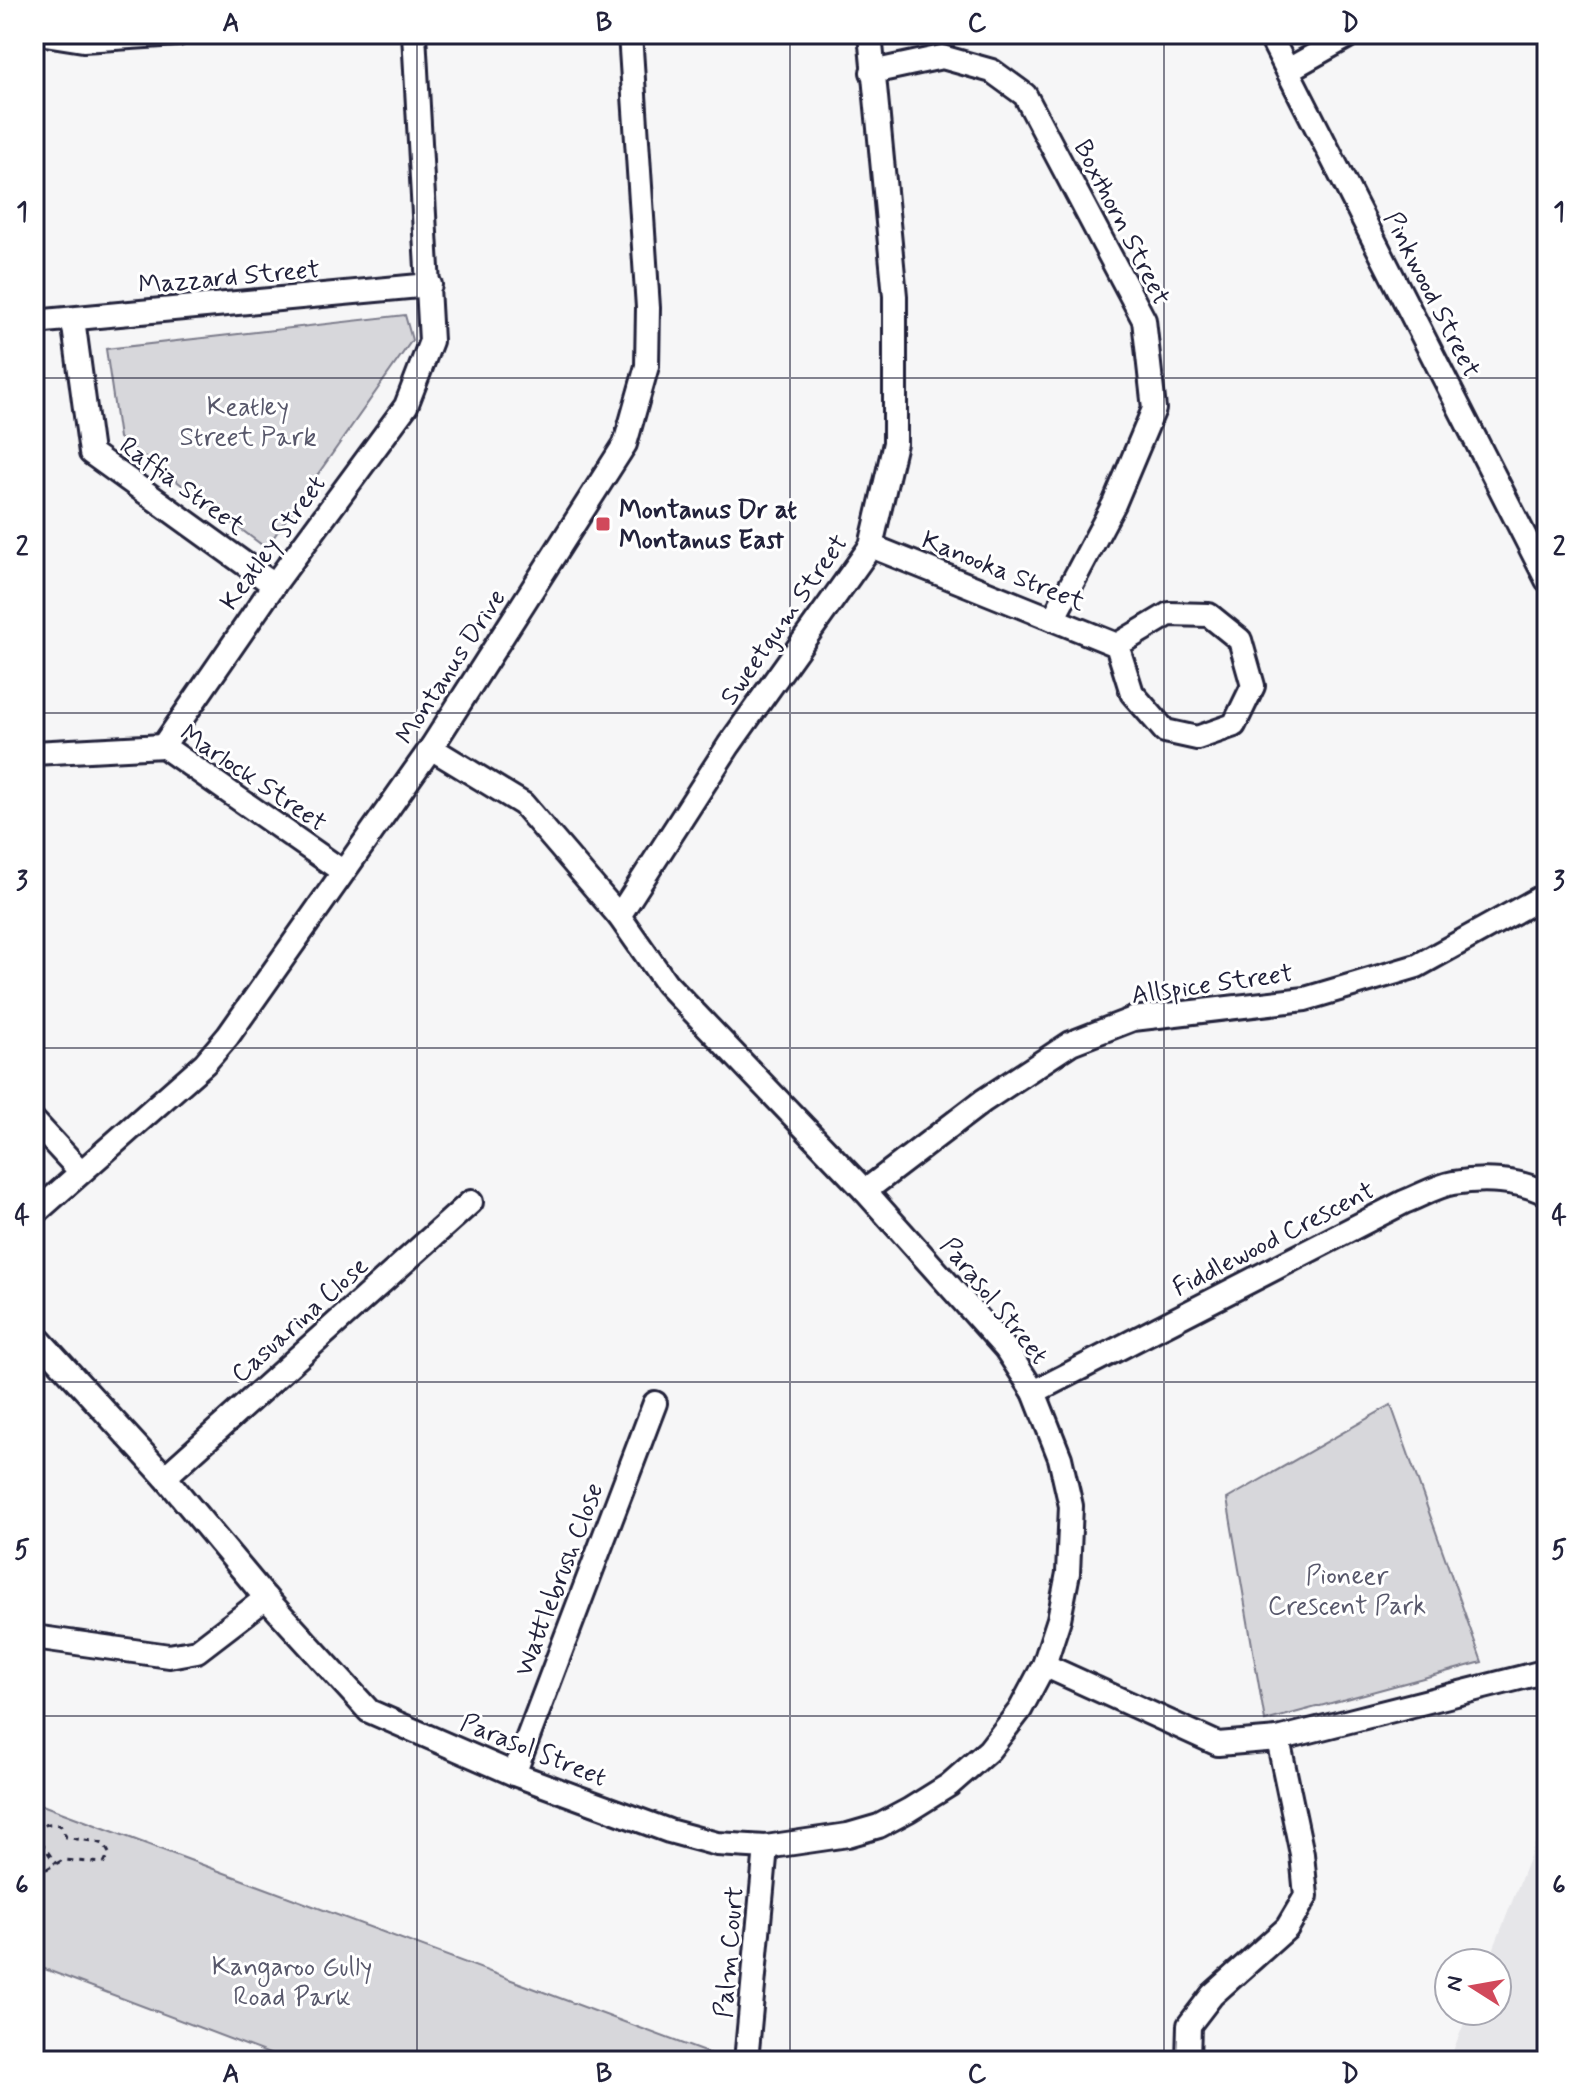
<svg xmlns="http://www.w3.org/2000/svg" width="1581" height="2095" viewBox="0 0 1581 2095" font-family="Mynerve,sans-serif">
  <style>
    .built { fill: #e6e6e9 }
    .green { fill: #d7d7db; stroke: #7c7c8b; stroke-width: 2 }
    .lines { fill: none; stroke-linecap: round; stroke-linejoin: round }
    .minor-casing { stroke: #22223b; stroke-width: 28 }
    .path { stroke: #22223b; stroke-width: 3; stroke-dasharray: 6 6; stroke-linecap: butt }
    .minor { stroke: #fff; stroke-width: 22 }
    .grid { fill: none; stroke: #22223b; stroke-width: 2; stroke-opacity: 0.55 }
    .poi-dot { fill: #d1495b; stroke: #fff; stroke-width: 3 }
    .labels { text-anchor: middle; stroke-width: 6; stroke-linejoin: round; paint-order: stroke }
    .street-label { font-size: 26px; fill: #22223b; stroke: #fff }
    .park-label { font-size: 26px; fill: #58586b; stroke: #fff }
    .poi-label { font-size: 26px; font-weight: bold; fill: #22223b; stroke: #fff; text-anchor: start }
    .neatline { fill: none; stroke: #22223b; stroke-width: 3 }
    .grid-label { font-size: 26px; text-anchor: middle; font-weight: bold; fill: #22223b }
  </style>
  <rect width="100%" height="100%" fill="#f6f6f7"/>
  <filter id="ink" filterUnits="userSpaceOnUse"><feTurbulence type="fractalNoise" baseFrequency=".0125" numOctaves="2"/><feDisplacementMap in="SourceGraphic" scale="16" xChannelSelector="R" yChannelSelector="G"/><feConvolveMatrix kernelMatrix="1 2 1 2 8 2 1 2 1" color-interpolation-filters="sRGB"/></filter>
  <g filter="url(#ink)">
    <polygon class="built" points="1541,1828 1547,1830 1547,2061 1449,2061 1469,2011 1497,2011 1497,1963 1488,1963"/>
    <g class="green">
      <polygon points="405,315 412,340 266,548 119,438 106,349"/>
      <polygon points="1391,1405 1482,1662 1265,1721 1227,1499"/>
      <polygon points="34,1802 710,2054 712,2061 288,2061 34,1965"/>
    </g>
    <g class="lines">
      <defs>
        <g id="minor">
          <polyline points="45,34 83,40 178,34"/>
          <polyline points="1269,34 1547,580"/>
          <polyline points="1288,70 1352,34"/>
          <polyline points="872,72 942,57 992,71 1025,95 1144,320 1154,409 1114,504 1053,619"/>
          <polyline points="73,319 91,453 274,585"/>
          <polyline points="34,322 430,285"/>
          <polyline points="871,546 1117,645 1132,693 1165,731 1197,738 1234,725 1253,686 1240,640 1209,615 1169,614 1117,645"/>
          <polyline points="163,746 274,585 406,406 431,341 414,34"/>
          <polyline points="34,753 163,746 342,871"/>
          <polyline points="619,916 729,745 871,546 895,443 895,296 870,34"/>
          <polyline points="34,1121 81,1172"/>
          <polyline points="865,1191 983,1101 1071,1043 1133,1019 1305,999 1417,966 1547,894"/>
          <polyline points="34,1214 205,1063 228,1036 431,748 625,444 647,366 648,308 630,34"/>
          <polyline points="34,1334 165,1477 266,1598 369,1711 514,1774 669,1831 717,1844 766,1847 848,1835 879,1826 909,1810 949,1785 989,1750 1020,1710 1044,1665 1059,1619 1068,1573 1071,1506 1060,1458 1034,1392 1006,1349 865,1191 666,983 619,916 523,804 431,748"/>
          <path d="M1034,1392L1404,1202C1420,1196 1436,1186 1453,1183C1483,1178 1519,1179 1547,1194"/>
          <polyline points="165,1477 471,1202"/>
          <polyline points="34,1637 169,1656 197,1651 266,1598"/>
          <polyline points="1044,1665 1218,1744 1278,1739 1547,1671"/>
          <polyline points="514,1774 655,1403"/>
          <polyline points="746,2061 766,1847"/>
          <polyline points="1188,2061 1189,2025 1212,1995 1287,1928 1306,1896 1302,1854 1278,1739"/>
        </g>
      </defs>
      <use href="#minor" class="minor-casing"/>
      <g class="path">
        <path d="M34,1831C44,1825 49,1821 61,1826L66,1837C79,1840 93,1840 104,1844L109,1853L104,1863L63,1860L43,1871L34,1872"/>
        <polyline points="34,1832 56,1864"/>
      </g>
      <use href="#minor" class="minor"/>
    </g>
  </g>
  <path class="grid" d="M417,34V2061M790,34V2061M1164,34V2061M34,378H1547M34,713H1547M34,1048H1547M34,1382H1547M34,1716H1547"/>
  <rect class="poi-dot" x="595" y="516" width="16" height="16" rx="4"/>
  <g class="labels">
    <g class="street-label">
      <text transform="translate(1123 222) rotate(63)" y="9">Boxthorn Street</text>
      <text transform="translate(229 276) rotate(-5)" y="9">Mazzard Street</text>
      <text transform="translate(1433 294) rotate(63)" y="9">Pinkwood Street</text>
      <text transform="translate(183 485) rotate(36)" y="9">Raffia Street</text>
      <text transform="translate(272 542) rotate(-54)" y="9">Keatley Street</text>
      <text transform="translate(1004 570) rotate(22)" y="9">Kanooka Street</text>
      <text transform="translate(783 619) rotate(-55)" y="9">Sweetgum Street</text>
      <text transform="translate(450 666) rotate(-57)" y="9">Montanus Drive</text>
      <text transform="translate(254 777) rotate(34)" y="9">Marlock Street</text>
      <text transform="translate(1212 983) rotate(-8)" y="9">Allspice Street</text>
      <text transform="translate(1273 1238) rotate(-27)" y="9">Fiddlewood Crescent</text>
      <text transform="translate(995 1300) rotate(51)" y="9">Parasol Street</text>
      <text transform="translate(299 1319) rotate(-42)" y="9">Casuarina Close</text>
      <text transform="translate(558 1579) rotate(-69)" y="9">Wattlebrush Close</text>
      <text transform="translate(534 1749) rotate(22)" y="9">Parasol Street</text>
      <text transform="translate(728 1952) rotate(-85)" y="9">Palm Court</text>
    </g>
    <g class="park-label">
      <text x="248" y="415">Keatley<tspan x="248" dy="30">Street Park</tspan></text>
      <text x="1347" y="1584">Pioneer<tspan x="1347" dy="30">Crescent Park</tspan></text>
      <text x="292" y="1975">Kangaroo Gully<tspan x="292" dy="30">Road Park</tspan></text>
    </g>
    <g class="poi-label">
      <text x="619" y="518">Montanus Dr at<tspan x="619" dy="30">Montanus East</tspan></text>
    </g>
  </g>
  <rect width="1581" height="2095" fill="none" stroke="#fff" stroke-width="88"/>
  <g transform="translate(1473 1987) rotate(281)"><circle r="38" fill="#ffffff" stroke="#a7a7b1" stroke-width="2"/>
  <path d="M0-6L14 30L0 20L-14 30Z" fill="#d1495b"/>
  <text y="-12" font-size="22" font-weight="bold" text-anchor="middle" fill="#22223b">N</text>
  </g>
  <rect x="44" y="44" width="1493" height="2007" class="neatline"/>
  <g class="grid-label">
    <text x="231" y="31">A</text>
    <text x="604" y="31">B</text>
    <text x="977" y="31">C</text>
    <text x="1350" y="31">D</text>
    <text x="22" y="220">1</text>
    <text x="1559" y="220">1</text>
    <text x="22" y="555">2</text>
    <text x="1559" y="555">2</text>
    <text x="22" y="889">3</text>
    <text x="1559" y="889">3</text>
    <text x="22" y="1224">4</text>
    <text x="1559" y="1224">4</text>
    <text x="22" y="1558">5</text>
    <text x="1559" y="1558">5</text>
    <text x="22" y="1893">6</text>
    <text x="1559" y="1893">6</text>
    <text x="231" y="2082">A</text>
    <text x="604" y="2082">B</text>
    <text x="977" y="2082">C</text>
    <text x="1350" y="2082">D</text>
  </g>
</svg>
